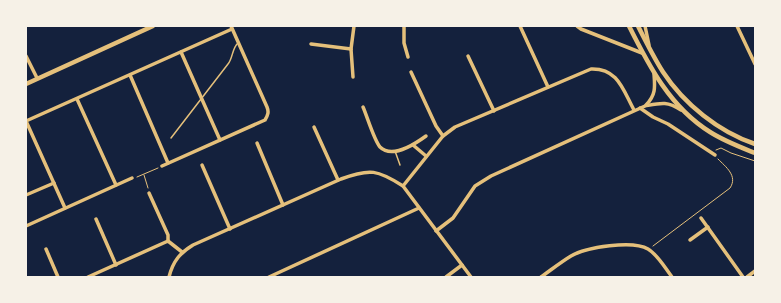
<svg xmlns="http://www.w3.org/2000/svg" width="781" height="303" viewBox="0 0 781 303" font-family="'DM Sans',sans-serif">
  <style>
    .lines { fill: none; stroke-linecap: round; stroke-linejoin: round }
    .path { stroke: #e5c07b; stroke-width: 1 }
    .service { stroke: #e5c07b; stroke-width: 1.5 }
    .minor { stroke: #e5c07b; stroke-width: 3.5 }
    .tertiary { stroke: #e5c07b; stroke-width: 4.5 }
  </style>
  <rect width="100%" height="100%" fill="#14213d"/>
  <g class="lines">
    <g class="path">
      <polyline points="716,150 721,148 731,153 755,161"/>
      <polyline points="144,175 148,188"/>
      <polyline points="137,177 158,168"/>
      <path d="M653,246L730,188C738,176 726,167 718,159"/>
    </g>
    <g class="service">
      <path d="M171,138L228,64C233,58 232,48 238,43"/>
      <polyline points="395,151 400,165"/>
    </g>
    <g class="minor">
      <polyline points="404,26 404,43 408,57"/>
      <polyline points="520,26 548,87"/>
      <polyline points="577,26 581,29 642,53"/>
      <polyline points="645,26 649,45"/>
      <polyline points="737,26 755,64"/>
      <polyline points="311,44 351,49"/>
      <polyline points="181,52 220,140"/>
      <polyline points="26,56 37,78"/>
      <polyline points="468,56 494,111"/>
      <polyline points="411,72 436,126 443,136"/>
      <polyline points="130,75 168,163"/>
      <polyline points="353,77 351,49 354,26"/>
      <polyline points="77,99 116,185"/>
      <path d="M646,105C656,95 655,87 654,74"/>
      <path d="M363,107C367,116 374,140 380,147C392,159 415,144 426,136"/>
      <polyline points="640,108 653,117 668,124 715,155"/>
      <polyline points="26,121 232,29"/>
      <polyline points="26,121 65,208"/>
      <polyline points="314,127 338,180"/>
      <polyline points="257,143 283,205"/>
      <polyline points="413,145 426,156"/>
      <polyline points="202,165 230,229"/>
      <path d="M162,166L265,120C268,115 269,112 267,107L231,26"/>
      <path d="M403,186L443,136L455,127L591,69C618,68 623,90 634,110"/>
      <polyline points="149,193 168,235 168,241"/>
      <polyline points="26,195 54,183"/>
      <polyline points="701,218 743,277"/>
      <polyline points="96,219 116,265"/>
      <polyline points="26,226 132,178"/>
      <path d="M436,231L453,218L475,186L491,176L645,106C661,103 667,101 681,110"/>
      <polyline points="690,240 708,227"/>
      <polyline points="46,249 58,277"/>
      <polyline points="88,277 168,241 182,252"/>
      <path d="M169,277C173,261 180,253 193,245L341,179C370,168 378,170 403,186L471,277"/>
      <polyline points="269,277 419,208"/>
      <polyline points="446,277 462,265"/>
      <path d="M541,277C551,270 561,262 571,256C586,247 633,240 648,249C658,255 665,268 672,277"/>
      <polyline points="747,277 755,271"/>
    </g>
    <g class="tertiary">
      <path d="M629,26C649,66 670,107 710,132C724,141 740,147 755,153"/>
      <path d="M638,26C646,42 654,58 663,72C684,104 719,132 755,144"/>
      <polyline points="26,84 153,26"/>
    </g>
  </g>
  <rect width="781" height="303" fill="none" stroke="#f6f1e7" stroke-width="54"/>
</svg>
